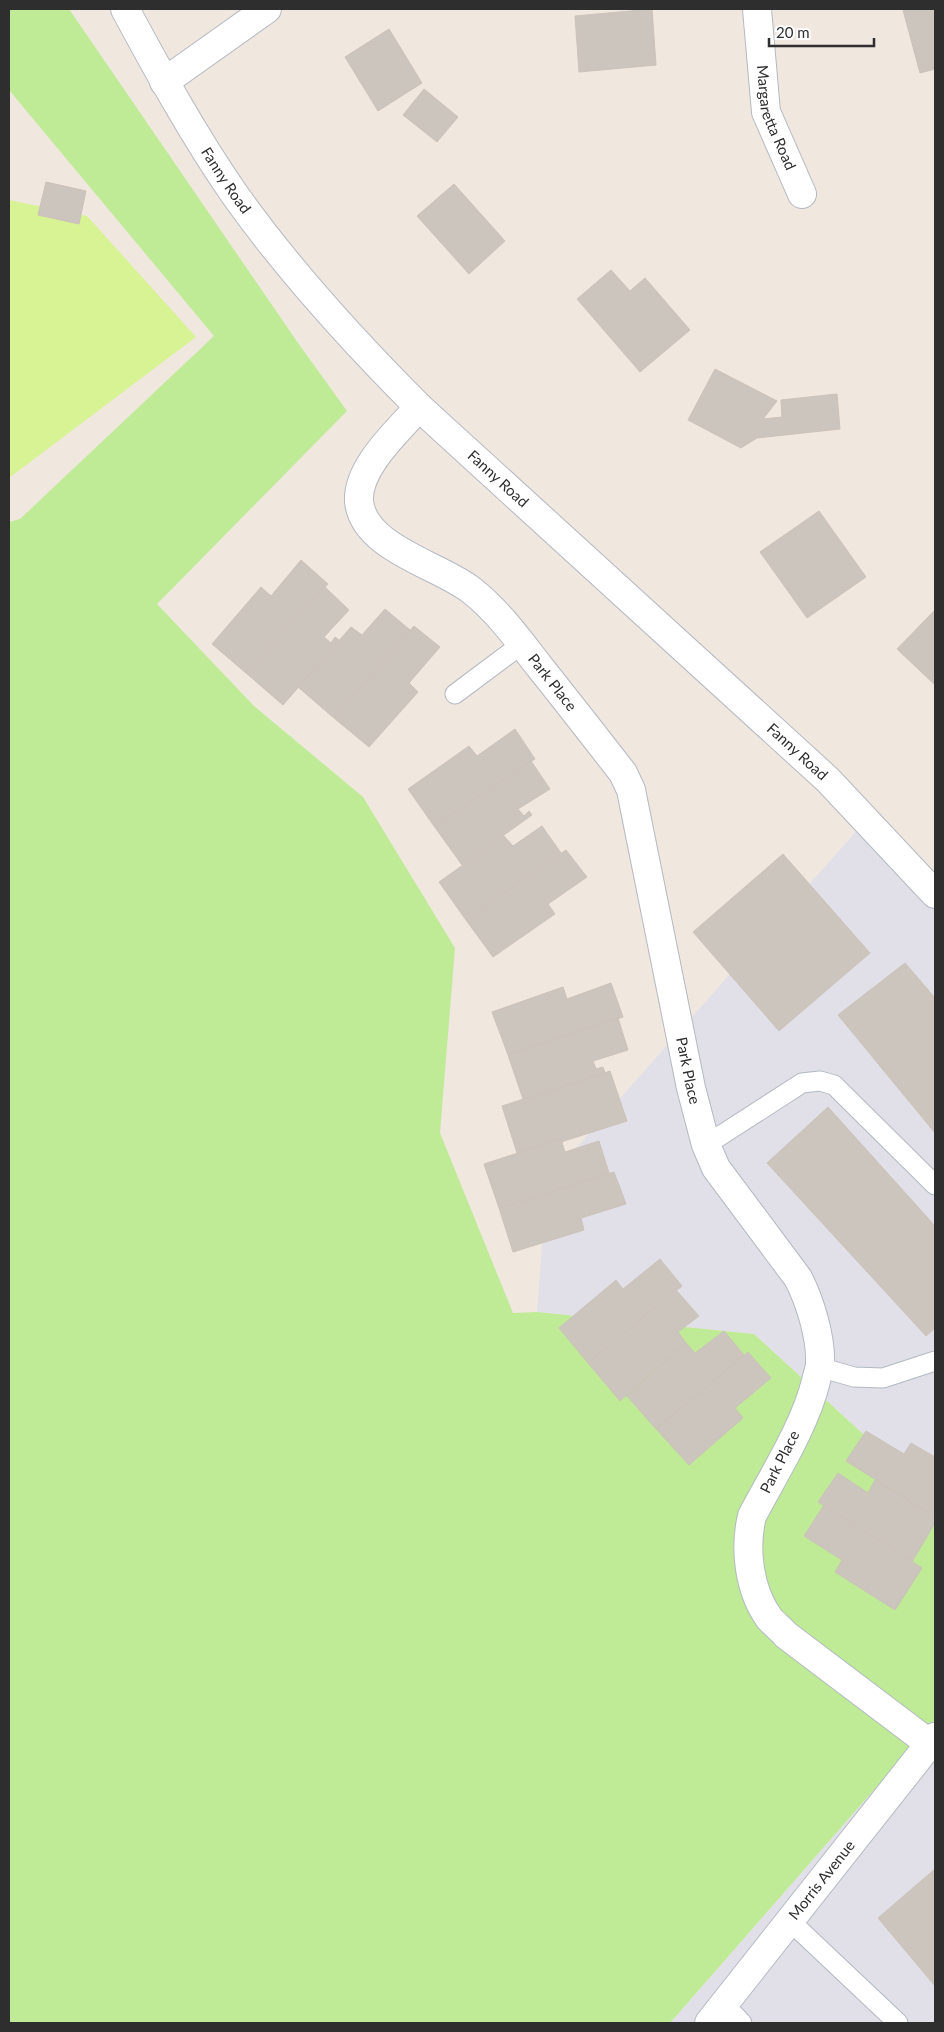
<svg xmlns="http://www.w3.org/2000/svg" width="944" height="2032" viewBox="0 0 944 2032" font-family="Lato,sans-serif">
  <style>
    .industrial { fill: #e1e0e8 }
    .green { fill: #bfeb97 }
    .pitch { fill: #d7f393 }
    .building { fill: #cbc5be; stroke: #ccc2b8 }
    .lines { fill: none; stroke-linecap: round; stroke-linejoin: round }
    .lane-casing { stroke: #b3b8c2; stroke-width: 21 }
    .street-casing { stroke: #b3b8c2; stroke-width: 30 }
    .secondary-casing { stroke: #b3b8c2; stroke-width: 30 }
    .lane { stroke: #fff; stroke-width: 19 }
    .street { stroke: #fff; stroke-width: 28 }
    .secondary { stroke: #fff; stroke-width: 28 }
    .labels { text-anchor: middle; stroke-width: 4.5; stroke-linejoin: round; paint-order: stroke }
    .street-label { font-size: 15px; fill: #2e2e2e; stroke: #fff }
  </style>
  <rect width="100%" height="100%" fill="#f0e7df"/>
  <g class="industrial">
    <polygon points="868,818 935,892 935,1500 754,1334 537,1312 547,1181"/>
    <polygon points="935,1720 935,2023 670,2023"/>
  </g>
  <polygon class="green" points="9,9 69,9 298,343 347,411 157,604 254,706 363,797 455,948 440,1133 513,1313 537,1312 754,1334 935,1500 935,1720 670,2023 9,2023 9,522 20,519 214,336 9,90"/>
  <polygon class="pitch" points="9,200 87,216 196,337 9,478"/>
  <g class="building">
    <polygon points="652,9 656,65 579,72 575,16"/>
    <polygon points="907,9 935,9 935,69 920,73 903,10"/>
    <polygon points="389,29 422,83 378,111 345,57"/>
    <polygon points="424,89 458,117 437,142 403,115"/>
    <polygon points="46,182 86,191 79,224 38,215"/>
    <polygon points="454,184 505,241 469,274 417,216"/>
    <polygon points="611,270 630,291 645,278 690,330 640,372 577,299"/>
    <polygon points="715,369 777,401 763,419 782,417 781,400 837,394 840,429 757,438 741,448 688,420"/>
    <polygon points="819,511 866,577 807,618 760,552"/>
    <polygon points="301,560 328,584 246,673 212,644 261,587 271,596"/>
    <polygon points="325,587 349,610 324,637 331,643 335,637 339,640 283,705 246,673"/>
    <polygon points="385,609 410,630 334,718 298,687 351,627 362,635"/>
    <polygon points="934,611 935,612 935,685 897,649"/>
    <polygon points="414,626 440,647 409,683 418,692 369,747 334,718"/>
    <polygon points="515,729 535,759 434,826 408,789 469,746 477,756"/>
    <polygon points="531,761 550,789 518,809 524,816 529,811 532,815 462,865 434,826"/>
    <polygon points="542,826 561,853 466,920 439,882 504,836 513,846"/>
    <polygon points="566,850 587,877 548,904 555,914 493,957 466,920"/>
    <polygon points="783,854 870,953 779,1031 693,932"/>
    <polygon points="905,963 935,998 935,1133 838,1015"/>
    <polygon points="611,983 623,1017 508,1055 492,1012 563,987 567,999"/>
    <polygon points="618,1018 628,1050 593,1061 596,1069 603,1067 605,1073 523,1099 508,1055"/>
    <polygon points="610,1071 627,1121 561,1142 561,1139 517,1153 502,1106"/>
    <polygon points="828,1107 935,1226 935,1328 926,1336 767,1163"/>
    <polygon points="561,1139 565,1152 599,1141 609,1173 499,1208 484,1164"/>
    <polygon points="614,1172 626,1204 581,1218 584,1230 513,1252 499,1208"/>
    <polygon points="660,1259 682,1286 588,1363 559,1328 616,1280 623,1289"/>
    <polygon points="676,1290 699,1316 678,1332 686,1343 620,1401 588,1363"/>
    <polygon points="724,1331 744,1355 656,1429 627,1396 686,1343 695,1353"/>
    <polygon points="748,1352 771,1378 735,1408 743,1418 689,1465 656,1429"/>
    <polygon points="866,1431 904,1454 911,1443 935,1457 935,1517 846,1461"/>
    <polygon points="838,1473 868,1493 875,1480 935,1517 935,1523 912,1562 818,1502"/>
    <polygon points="824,1505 922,1568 895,1610 835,1572 842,1560 804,1536"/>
    <polygon points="935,1869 935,1986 878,1918"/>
  </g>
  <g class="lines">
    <defs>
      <g id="lane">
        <polyline points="455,694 522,644"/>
        <polyline points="706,1145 802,1083 820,1081 834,1085 935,1185"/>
        <polyline points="819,1367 854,1377 883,1378 935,1361"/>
        <polyline points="790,1921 898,2023"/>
        <polyline points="724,2004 742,2023"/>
      </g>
      <g id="street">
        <path id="s1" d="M757,9L766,112L802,194"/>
        <polyline points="164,82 267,9"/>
        <path id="s2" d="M419,407C399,430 357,467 359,501C363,548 439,565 471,590C498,611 518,639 539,666C567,701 595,737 623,773L631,790L691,1088L706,1145L716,1168L798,1278C810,1301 821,1337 820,1363C820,1369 817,1375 816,1381C805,1426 774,1474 752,1516C744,1549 749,1590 769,1618C774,1624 781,1629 786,1635L930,1744"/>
        <path id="s3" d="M709,2023L935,1737"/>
      </g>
      <g id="secondary">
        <path id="s4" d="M125,9C159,72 194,136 235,195C289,271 353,341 419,407L828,780L935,894"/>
      </g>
    </defs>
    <use href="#lane" class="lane-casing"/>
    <use href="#street" class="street-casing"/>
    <use href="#secondary" class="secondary-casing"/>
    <use href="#lane" class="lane"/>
    <use href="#street" class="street"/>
    <use href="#secondary" class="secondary"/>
  </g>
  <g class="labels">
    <g class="street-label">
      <text dy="5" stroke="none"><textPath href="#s1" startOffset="111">Margaretta Road</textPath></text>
      <text dy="5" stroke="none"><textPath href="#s4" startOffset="199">Fanny Road</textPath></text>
      <text dy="5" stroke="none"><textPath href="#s4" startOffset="604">Fanny Road</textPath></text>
      <text dy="5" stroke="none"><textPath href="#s2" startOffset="386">Park Place</textPath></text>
      <text dy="5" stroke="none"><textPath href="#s4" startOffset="1009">Fanny Road</textPath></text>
      <text dy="5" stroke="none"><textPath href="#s2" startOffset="806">Park Place</textPath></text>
      <text transform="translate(780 1462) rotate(-63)" y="5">Park Place</text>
      <text dy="5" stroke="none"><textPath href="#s3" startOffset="182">Morris Avenue</textPath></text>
    </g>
  </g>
  <rect width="944" height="2032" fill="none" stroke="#2e2e2e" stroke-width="20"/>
  <path d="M769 38v8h105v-8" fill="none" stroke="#2e2e2e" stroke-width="2.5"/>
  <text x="776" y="38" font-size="15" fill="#2e2e2e" stroke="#ffffff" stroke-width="4" paint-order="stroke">20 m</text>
</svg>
